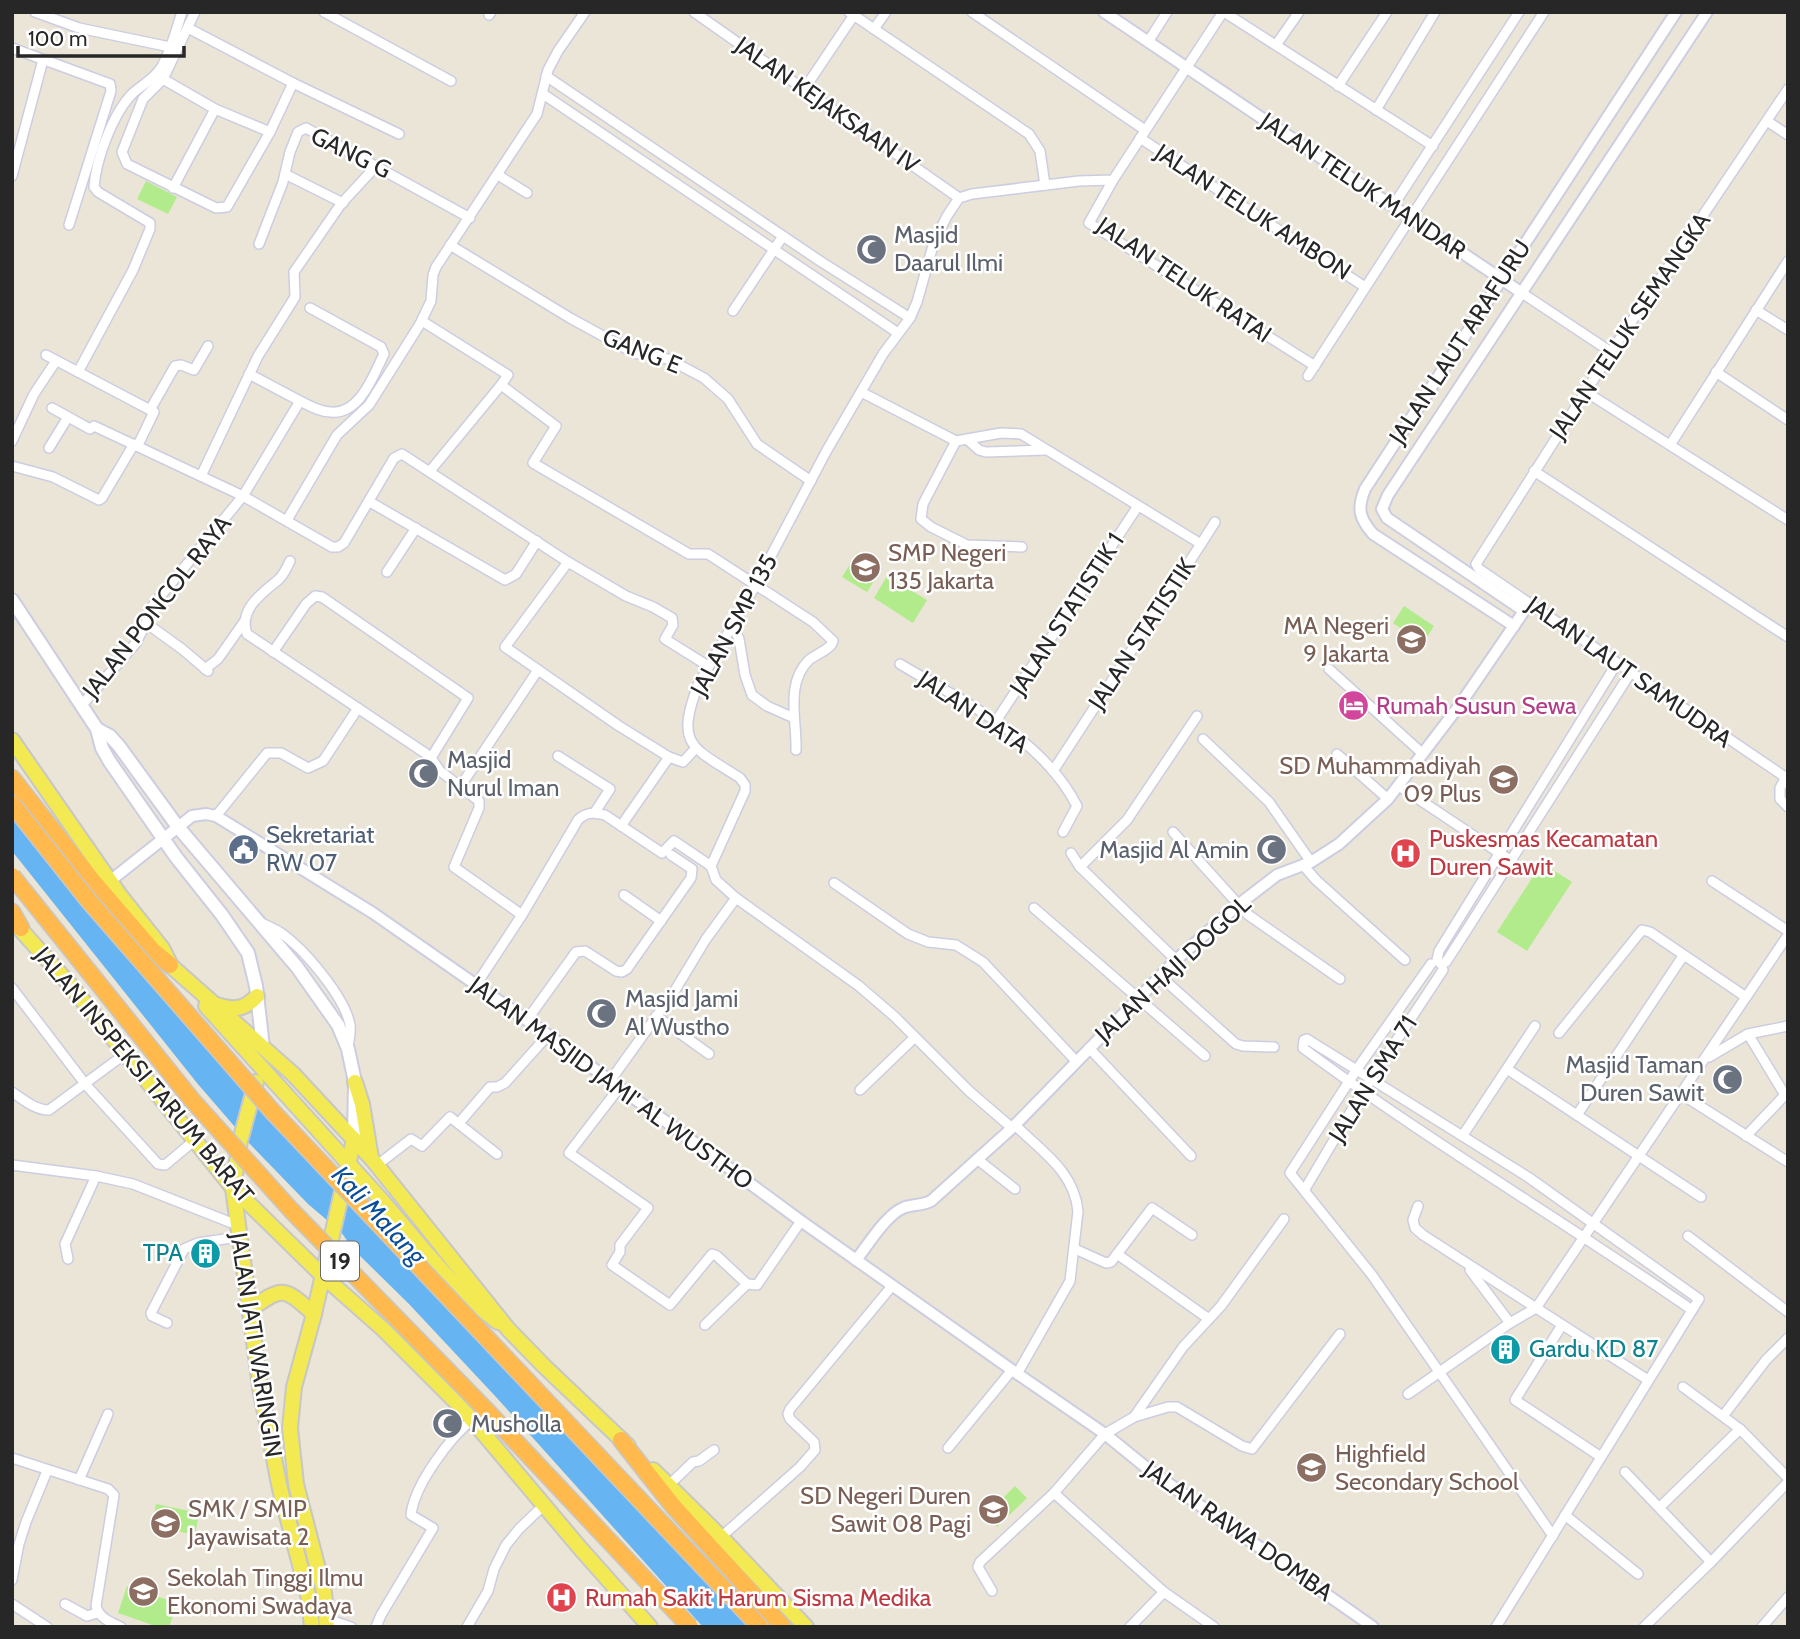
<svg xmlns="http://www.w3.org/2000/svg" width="1800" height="1639" viewBox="0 0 1800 1639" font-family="Cabin,sans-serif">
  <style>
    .pitch { fill: #b2eb8c }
    .water { fill: #66b4f1 }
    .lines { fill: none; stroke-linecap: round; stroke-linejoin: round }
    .minor-casing { stroke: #cdcde1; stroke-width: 12 }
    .tertiary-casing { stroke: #cdcde1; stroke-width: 14 }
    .secondary-casing { stroke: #cdcde1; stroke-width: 16 }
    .primary-casing { stroke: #c7c7c7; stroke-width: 18 }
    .motorway-casing { stroke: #c7c7c7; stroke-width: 19 }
    .minor { stroke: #fff; stroke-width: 9 }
    .tertiary { stroke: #fff; stroke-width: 10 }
    .secondary { stroke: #fff; stroke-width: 12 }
    .primary { stroke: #f3e953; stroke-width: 14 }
    .motorway { stroke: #ffb94d; stroke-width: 16 }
    .motorway-bridge-casing { stroke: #c7c7c7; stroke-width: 19; stroke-linecap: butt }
    .motorway-bridge { stroke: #ffb94d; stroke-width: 16 }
    .labels { text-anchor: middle; stroke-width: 5; stroke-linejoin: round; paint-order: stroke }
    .shield { fill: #fff; stroke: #686868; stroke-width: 2 }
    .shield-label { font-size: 23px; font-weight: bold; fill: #272727 }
    .street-label { font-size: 24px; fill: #272727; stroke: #fff }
    .worship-label { font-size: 24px; fill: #5b616d; stroke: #fff; text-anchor: start }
    .education-label { font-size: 24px; fill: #785e54; stroke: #fff; text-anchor: start }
    .hotel-label { font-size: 24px; fill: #b23c85; stroke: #fff; text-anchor: start }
    .service-label { font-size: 24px; fill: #4e5e75; stroke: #fff; text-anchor: start }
    .health-label { font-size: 24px; fill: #be3a42; stroke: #fff; text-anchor: start }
    .culture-label { font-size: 24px; fill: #0d838f; stroke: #fff; text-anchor: end }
    .water-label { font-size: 26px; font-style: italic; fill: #0a4e98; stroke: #fff }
  </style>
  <rect width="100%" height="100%" fill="#eae5d7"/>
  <g class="pitch">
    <polygon points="146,181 177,197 168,214 137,199"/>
    <polygon points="857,553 882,568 867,592 842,577"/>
    <polygon points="887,576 927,600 913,623 874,598"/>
    <polygon points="1404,606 1434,626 1423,643 1393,623"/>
    <polygon points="1542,863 1572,882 1527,951 1497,932"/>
    <polygon points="1015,1486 1027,1498 997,1527 986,1515"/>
    <polygon points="156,1504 199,1513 195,1535 152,1526"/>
    <polygon points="127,1586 177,1603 169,1627 158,1627 118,1613"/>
  </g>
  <polygon class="water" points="12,804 273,1112 760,1627 703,1627 496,1397 409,1304 354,1250 341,1232 308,1204 248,1142 197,1083 12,851"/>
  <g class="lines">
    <defs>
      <g id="minor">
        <polyline points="35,12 79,28 170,47"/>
        <polyline points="195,12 163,79 143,99 122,152 127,164 216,208 227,207 270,132 293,83"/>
        <polyline points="324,12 451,81"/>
        <polyline points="694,12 959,198"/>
        <polyline points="849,12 1029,134 1040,151 1045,185"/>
        <polyline points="972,12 1145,130"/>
        <polyline points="1224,12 1433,146"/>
        <polyline points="489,15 491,12"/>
        <polyline points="188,28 293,83 399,134"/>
        <polyline points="874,29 886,12"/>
        <polyline points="1148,42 1167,12"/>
        <polyline points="1276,45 1299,12"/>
        <polyline points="12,48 110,84 111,91 69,225"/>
        <polyline points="546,76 820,261 910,318"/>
        <polyline points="163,79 215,109 270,132"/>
        <polyline points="1338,86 1387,12"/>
        <polyline points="805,88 856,12"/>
        <polyline points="1788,89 1611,352 1476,564 1479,569 1788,779"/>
        <polyline points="543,94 898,333"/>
        <polyline points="1376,110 1435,12"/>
        <polyline points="1767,121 1788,135"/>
        <polyline points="1140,138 1365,287"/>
        <polyline points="285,174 343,203"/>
        <polyline points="498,175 527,193"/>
        <polyline points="12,176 43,60"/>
        <polyline points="1113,180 1089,223 1315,366"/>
        <polyline points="173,188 215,109"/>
        <polyline points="1393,206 1519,12"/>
        <polyline points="259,244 283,182 290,152 298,132 306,128 470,218"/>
        <polyline points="450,245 570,318 634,353 668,359 704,378 728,399 757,444 811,481"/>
        <polyline points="1522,293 1611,352"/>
        <polyline points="1756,310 1788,330"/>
        <polyline points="733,311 783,236"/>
        <path d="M422,321L508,375L501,385L556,426L533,463L689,554H708L813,622L833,641L831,645C825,652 816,654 809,660C785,683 797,721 796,750"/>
        <polyline points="46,355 154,412 138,445"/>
        <path d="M78,372L133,270L150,229V223L98,192L94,187C96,159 113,113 133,93C142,85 154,79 161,68C171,51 176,30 182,12"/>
        <polyline points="1716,372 1788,420"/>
        <polyline points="249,374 300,401"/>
        <polyline points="1308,376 1544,12"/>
        <polyline points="861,392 956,441 1001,433 1021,434 1201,544 1053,771"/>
        <polyline points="1586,392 1788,520"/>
        <polyline points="52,408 90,429 94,426 243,496 332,547 338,547 344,543 394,458 402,454 568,562 626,596 653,607 672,618 673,625 665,639 708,666"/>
        <polyline points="150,410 175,366 181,365 194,370 208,346"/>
        <polyline points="968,440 979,450 986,452 1046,450"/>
        <polyline points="12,441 34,394 56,361"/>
        <polyline points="956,441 923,504 921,519 931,527 967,545 1022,547"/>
        <polyline points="1670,445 1788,261"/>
        <polyline points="49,448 68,417"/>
        <polyline points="12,466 53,477 99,500 102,498 134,444"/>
        <polyline points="430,471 501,385"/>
        <polyline points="1534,471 1788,637"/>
        <polyline points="201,476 258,356 295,297 294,272 341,204 377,165"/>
        <polyline points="370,502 505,580 516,574 537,541"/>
        <polyline points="287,520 337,435 369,405 420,324 431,301 433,275 436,267 537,114 548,70 558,51 585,12"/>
        <polyline points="1201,544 1215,522"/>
        <path d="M290,561C287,567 284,575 278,580C262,593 238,610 247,634L425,753L431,758L440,771L479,801V808L454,867L522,915"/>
        <polyline points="568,562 505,647 619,726 669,757 683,762 695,749"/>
        <polyline points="387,572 416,528"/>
        <polyline points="146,623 182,649 208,671"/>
        <polyline points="732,625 739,639 745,675 752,695 767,706 794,718"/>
        <polyline points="273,652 306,604 315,596 322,597 468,698 431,758"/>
        <polyline points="1617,663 1439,951 1437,960 1441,964 1446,962 1466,931 1631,672"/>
        <path d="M900,664C963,702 1042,737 1077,806L1063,832"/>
        <polyline points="205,669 218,659 244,622"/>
        <polyline points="1329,669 1423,754"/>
        <path d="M82,705L136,643L146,623L150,609L243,496L300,401C310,406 320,412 331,412C360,415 374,374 384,354L381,347L310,308"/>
        <polyline points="996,721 1138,506"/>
        <polyline points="1203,739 1269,802 1311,862"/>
        <polyline points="1337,754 1388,799"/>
        <polyline points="558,756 610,789 595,812"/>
        <polyline points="1785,779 1780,788 1780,799 1788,807"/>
        <polyline points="1399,786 1510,860"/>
        <polyline points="460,787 538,670"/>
        <polyline points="216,816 267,753 281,753 308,768 323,761 358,708"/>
        <polyline points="621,826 669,757"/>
        <polyline points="1173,832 1247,914 1340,979"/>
        <polyline points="1071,853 1080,867 1176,960"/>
        <polyline points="1303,865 1316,880 1405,960"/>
        <polyline points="1080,867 1127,820 1197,716"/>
        <polyline points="1712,881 1788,931"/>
        <polyline points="834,883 908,934 928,942 956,945 983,962 1076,1061"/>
        <polyline points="624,895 661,921"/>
        <polyline points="1034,908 1205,1056"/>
        <path d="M261,923C268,926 275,929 281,933C304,949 345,997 350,1025C351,1032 349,1040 348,1047"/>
        <polyline points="1431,964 1357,1069 1290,1173 1372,1275 1553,1536"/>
        <polyline points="1160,976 1236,1044 1243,1046 1274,1047"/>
        <path d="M476,985L522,915L578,820C586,812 594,812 605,815L662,853L674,841L711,866"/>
        <polyline points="12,988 86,1085 158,1164 165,1165 195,1140"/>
        <polyline points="656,1016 709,1054"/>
        <polyline points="527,1020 576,952 585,951 616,971 622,972 627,969 691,878 692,869 671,855"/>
        <polyline points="1559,1033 1642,930 1650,932 1746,997"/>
        <polyline points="1748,1034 1785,1095"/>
        <polyline points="1089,1048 1191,1156"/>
        <polyline points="1709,1057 1748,1034 1788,1026"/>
        <polyline points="1507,1069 1701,1197"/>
        <polyline points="610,1081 674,992 706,939 736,898"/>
        <polyline points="619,1088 569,1153 648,1208 620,1245 620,1252 612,1265 670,1305 712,1254 717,1256 747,1284 757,1285 801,1221"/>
        <polyline points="860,1090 914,1038"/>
        <path d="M12,1092C24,1100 35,1110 49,1110L125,1054"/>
        <polyline points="1681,1094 1788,1162"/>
        <polyline points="1577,1115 1683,956"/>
        <polyline points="459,1123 490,1087 497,1087 505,1083 548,1035"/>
        <path d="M1015,1125C1041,1151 1074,1171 1078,1211L1070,1281L1017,1374"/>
        <path d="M1012,1128L969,1091L895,1017L859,986L736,898L716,880L711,866L745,791V785L740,778C692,747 675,746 698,685L755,586L827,450L883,354L910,318L917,302L934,242L947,216L959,198L972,194L1079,181L1113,180L1223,12"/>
        <polyline points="1463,1135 1535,1026"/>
        <polyline points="1746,1136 1788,1092"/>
        <polyline points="977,1159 1015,1189"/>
        <polyline points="12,1165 96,1176 133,1184 237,1225"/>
        <polyline points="376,1166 411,1139 422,1146 450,1117 497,1154"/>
        <polyline points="1305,1189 1363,1091 1443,970"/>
        <polyline points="1418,1206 1413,1220 1415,1228 1423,1235 1648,1380"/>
        <polyline points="1688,1236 1788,1312"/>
        <polyline points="1075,1249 1106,1263 1111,1262 1152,1208 1192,1235"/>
        <polyline points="1117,1254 1209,1319"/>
        <polyline points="68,1259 65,1244 96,1176"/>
        <polyline points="1470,1270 1510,1323"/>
        <polyline points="167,1323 152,1316 151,1313 184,1249 198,1243 238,1237"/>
        <polyline points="705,1325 747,1284"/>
        <polyline points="1562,1325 1515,1400 1601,1457"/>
        <polyline points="1683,1387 1740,1429 1788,1478"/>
        <polyline points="1408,1394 1510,1323 1536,1308 1788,935"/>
        <polyline points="1723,1416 1766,1360 1788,1338"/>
        <polyline points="1134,1417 1168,1407 1177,1407 1242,1446 1252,1449 1340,1334"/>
        <polyline points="948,1448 1012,1370"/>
        <path d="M12,1458L108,1489L114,1495L96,1606C99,1618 110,1622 121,1627"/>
        <polyline points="1625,1472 1711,1562"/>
        <polyline points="79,1480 108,1414"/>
        <polyline points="668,1486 693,1462 699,1461 714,1450"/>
        <polyline points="1054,1493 1164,1592 1214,1627"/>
        <polyline points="1660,1507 1740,1429"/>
        <polyline points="1565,1515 1638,1574"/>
        <polyline points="721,1537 800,1467 815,1450 814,1442 790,1419 788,1414 790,1409 892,1286"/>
        <polyline points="12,1580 19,1544 26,1522 47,1471"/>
        <polyline points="992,1591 978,1567 980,1562 1054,1493 1105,1434 1134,1417 1183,1347 1221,1306 1284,1219"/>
        <polyline points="12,1604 47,1627"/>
        <polyline points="65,1604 87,1616 97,1613"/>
        <polyline points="327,1619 351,1627"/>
        <path d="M376,1627L381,1615L433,1528L411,1515C414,1486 449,1438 473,1419"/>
        <polyline points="467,1627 488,1591 494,1569 506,1545 519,1529 544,1505"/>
        <polyline points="1130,1627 1164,1592"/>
        <path d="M1496,1627L1699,1299L1528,1177L1307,1039L1304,1040L1303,1048C1428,1141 1564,1221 1692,1310"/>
        <polyline points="1644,1627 1711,1562 1788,1482"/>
        <polyline points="1762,1627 1788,1597"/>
      </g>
      <g id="tertiary">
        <polyline points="1104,12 1522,293"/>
        <path d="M1514,626L1373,534C1359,518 1357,508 1365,489L1676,12"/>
        <polyline points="110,881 192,816 206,814 216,816 373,913 548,1035 801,1221 1012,1370 1105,1434 1148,1469 1373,1627"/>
        <path d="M856,1260C868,1245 886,1215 903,1208C912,1204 921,1206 931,1201L1012,1128L1176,960L1238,905L1277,875L1311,862L1339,844L1388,799L1459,706L1524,611L1387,518L1382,509L1388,495L1707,12"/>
      </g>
      <g id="secondary">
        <polyline points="12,600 97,729 102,748 110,762 176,857 222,915 248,953 256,986 263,1047"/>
        <polyline points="97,729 110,736 119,746 178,827 297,967 338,1025 348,1049 355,1082 354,1139"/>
      </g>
      <g id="primary">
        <polyline points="12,740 119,894 162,948 170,964"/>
        <polyline points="13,921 71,986 233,1188 322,1275 383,1329 462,1408 580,1548 650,1627"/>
        <polyline points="170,965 293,1074 372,1159 508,1329 544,1366 628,1446"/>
        <path d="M217,1005C235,1011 245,1009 257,996"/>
        <path d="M206,1006C259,1065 313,1124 366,1183C409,1229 447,1285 498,1322"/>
        <polyline points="256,1082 240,1141 233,1188 261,1393 280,1489 309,1599 312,1627"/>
        <polyline points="355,1082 362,1104 371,1158"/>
        <path d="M251,1309C284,1285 284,1288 314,1314"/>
        <polyline points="653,1470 721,1537 806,1627"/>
        <polyline points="327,1627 324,1592 296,1484 290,1428 294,1387 314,1314 354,1139"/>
      </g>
      <g id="motorway">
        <polyline points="12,778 91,879 153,951 170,965"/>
        <polyline points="12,912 21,928"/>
        <polyline points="621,1440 673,1506 783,1627"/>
      </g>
    </defs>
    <use href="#minor" class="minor-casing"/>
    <use href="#tertiary" class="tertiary-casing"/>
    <use href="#secondary" class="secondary-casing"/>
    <use href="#primary" class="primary-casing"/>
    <use href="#motorway" class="motorway-casing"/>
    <use href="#minor" class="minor"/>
    <use href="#tertiary" class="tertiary"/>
    <use href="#secondary" class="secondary"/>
    <use href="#primary" class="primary"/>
    <use href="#motorway" class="motorway"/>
    <defs>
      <g id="motorway-bridge">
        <polyline points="12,804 89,901 273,1112 760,1627"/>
        <polyline points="12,876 192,1100 291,1210 486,1410 690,1627"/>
      </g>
    </defs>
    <use href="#motorway-bridge" class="motorway-bridge-casing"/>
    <use href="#motorway-bridge" class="motorway-bridge"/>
  </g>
  <defs>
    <symbol id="mosque-disc" viewBox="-11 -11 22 22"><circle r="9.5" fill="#6b7280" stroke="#fff"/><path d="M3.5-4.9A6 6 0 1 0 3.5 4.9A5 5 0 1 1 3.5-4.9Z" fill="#fff"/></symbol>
    <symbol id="school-disc" viewBox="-11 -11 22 22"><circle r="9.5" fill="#8d6e63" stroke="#fff"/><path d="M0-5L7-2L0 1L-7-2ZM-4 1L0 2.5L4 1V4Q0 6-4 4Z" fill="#fff"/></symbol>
    <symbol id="hotel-disc" viewBox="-11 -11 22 22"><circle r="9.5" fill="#d1479c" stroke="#fff"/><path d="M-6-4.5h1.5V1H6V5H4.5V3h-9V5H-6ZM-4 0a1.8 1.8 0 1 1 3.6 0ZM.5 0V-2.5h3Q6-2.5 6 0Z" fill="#fff"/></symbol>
    <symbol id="civic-disc" viewBox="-11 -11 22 22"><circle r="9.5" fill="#5c6f8a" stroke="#fff"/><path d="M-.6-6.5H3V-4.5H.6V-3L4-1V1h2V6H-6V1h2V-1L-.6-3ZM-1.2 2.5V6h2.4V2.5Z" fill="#fff"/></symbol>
    <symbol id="hospital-disc" viewBox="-11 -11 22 22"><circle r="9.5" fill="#e0444e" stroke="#fff"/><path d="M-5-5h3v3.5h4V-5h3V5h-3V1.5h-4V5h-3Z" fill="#fff"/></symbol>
    <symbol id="building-disc" viewBox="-11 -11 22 22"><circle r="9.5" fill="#0f9aa8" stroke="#fff"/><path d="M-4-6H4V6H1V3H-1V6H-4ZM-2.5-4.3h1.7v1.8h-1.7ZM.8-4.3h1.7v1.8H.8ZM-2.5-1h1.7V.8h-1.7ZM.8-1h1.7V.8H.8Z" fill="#fff"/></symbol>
    <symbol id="university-disc" viewBox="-11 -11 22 22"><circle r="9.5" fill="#8d6e63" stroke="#fff"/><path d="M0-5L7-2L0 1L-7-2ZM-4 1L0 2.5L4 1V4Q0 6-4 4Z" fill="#fff"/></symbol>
  </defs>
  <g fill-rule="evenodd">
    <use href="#mosque-disc" x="854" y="232" width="35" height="35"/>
    <use href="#school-disc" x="848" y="550" width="35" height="35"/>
    <use href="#school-disc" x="1394" y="622" width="35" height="35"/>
    <use href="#hotel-disc" x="1336" y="688" width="35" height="35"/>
    <use href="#mosque-disc" x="406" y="756" width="35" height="35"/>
    <use href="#school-disc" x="1486" y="762" width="35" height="35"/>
    <use href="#civic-disc" x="226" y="832" width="35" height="35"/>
    <use href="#mosque-disc" x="1254" y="832" width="35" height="35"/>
    <use href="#hospital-disc" x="1388" y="836" width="35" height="35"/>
    <use href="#mosque-disc" x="584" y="996" width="35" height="35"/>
    <use href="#mosque-disc" x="1710" y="1062" width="35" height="35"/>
    <use href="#building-disc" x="188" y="1236" width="35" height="35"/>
    <use href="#building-disc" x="1488" y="1332" width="35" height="35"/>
    <use href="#mosque-disc" x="430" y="1406" width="35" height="35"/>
    <use href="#school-disc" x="1294" y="1450" width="35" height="35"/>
    <use href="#school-disc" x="976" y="1492" width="35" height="35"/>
    <use href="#school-disc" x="148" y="1506" width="35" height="35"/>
    <use href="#university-disc" x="126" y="1574" width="35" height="35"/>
    <use href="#hospital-disc" x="544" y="1580" width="35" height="35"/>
  </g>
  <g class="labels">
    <rect class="shield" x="321" y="1241.5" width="38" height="39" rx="5"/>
    <g class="shield-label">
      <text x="340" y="1269">19</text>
    </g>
    <g class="street-label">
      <text transform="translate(827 105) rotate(35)" y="8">JALAN KEJAKSAAN IV</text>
      <text transform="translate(351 153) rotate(26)" y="8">GANG G</text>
      <text transform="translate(1363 186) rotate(34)" y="8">JALAN TELUK MANDAR</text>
      <text transform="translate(1253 212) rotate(33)" y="8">JALAN TELUK AMBON</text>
      <text transform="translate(1184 280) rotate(34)" y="8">JALAN TELUK RATAI</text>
      <text transform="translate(1630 326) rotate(-56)" y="8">JALAN TELUK SEMANGKA</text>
      <text transform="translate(1460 342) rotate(-57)" y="8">JALAN LAUT ARAFURU</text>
      <text transform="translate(642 351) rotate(22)" y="8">GANG E</text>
      <text transform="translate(157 607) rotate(-52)" y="8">JALAN PONCOL RAYA</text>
      <text transform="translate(1067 614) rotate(-57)" y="8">JALAN STATISTIK 1</text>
      <text transform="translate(734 625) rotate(-62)" y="8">JALAN SMP 135</text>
      <text transform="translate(1142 634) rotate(-57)" y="8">JALAN STATISTIK</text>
      <text transform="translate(1629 672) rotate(35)" y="8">JALAN LAUT SAMUDRA</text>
      <text transform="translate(973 712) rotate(34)" y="8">JALAN DATA</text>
      <text transform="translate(1173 969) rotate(-43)" y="8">JALAN HAJI DOGOL</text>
      <text transform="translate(144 1075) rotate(50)" y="8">JALAN INSPEKSI TARUM BARAT</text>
      <text transform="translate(1373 1079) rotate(-58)" y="8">JALAN SMA 71</text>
      <text transform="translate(611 1083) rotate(36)" y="8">JALAN MASJID JAMI' AL WUSTHO</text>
      <text transform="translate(256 1345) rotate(81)" y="8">JALAN JATI WARINGIN</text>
      <text transform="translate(1238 1531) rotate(35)" y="8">JALAN RAWA DOMBA</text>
    </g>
    <g class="worship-label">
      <text x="894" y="243">Masjid<tspan x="894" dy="28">Daarul Ilmi</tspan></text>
      <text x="447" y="768">Masjid<tspan x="447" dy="28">Nurul Iman</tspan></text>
      <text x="1249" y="858" text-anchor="end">Masjid Al Amin</text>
      <text x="625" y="1007">Masjid Jami<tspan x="625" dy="28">Al Wustho</tspan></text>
      <text x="1704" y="1073" text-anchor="end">Masjid Taman<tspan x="1704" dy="28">Duren Sawit</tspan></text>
      <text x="471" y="1432">Musholla</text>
    </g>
    <g class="education-label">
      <text x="888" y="561">SMP Negeri<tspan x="888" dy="28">135 Jakarta</tspan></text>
      <text x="1389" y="634" text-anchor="end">MA Negeri<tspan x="1389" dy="28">9 Jakarta</tspan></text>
      <text x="1481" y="774" text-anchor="end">SD Muhammadiyah<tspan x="1481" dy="28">09 Plus</tspan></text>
      <text x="1335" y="1462">Highfield<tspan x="1335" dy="28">Secondary School</tspan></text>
      <text x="971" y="1504" text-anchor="end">SD Negeri Duren<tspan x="971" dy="28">Sawit 08 Pagi</tspan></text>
      <text x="188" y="1517">SMK / SMIP<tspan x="188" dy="28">Jayawisata 2</tspan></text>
      <text x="167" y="1586">Sekolah Tinggi Ilmu<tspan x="167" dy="28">Ekonomi Swadaya</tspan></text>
    </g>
    <g class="hotel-label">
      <text x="1376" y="714">Rumah Susun Sewa</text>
    </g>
    <g class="service-label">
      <text x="266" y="843">Sekretariat<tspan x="266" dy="28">RW 07</tspan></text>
    </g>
    <g class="health-label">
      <text x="1429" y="847">Puskesmas Kecamatan<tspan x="1429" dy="28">Duren Sawit</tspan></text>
      <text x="585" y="1606">Rumah Sakit Harum Sisma Medika</text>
    </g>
    <g class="culture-label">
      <text x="183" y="1261">TPA</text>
      <text x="1529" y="1357" text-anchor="start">Gardu KD 87</text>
    </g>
    <g class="water-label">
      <text transform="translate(379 1215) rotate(47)" y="9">Kali Malang</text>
    </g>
  </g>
  <rect width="1800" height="1639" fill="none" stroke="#272727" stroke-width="28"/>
  <path d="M18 46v10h166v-10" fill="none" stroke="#272727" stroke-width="3.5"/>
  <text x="28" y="46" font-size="21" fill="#272727" stroke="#ffffff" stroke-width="5" paint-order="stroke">100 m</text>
</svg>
